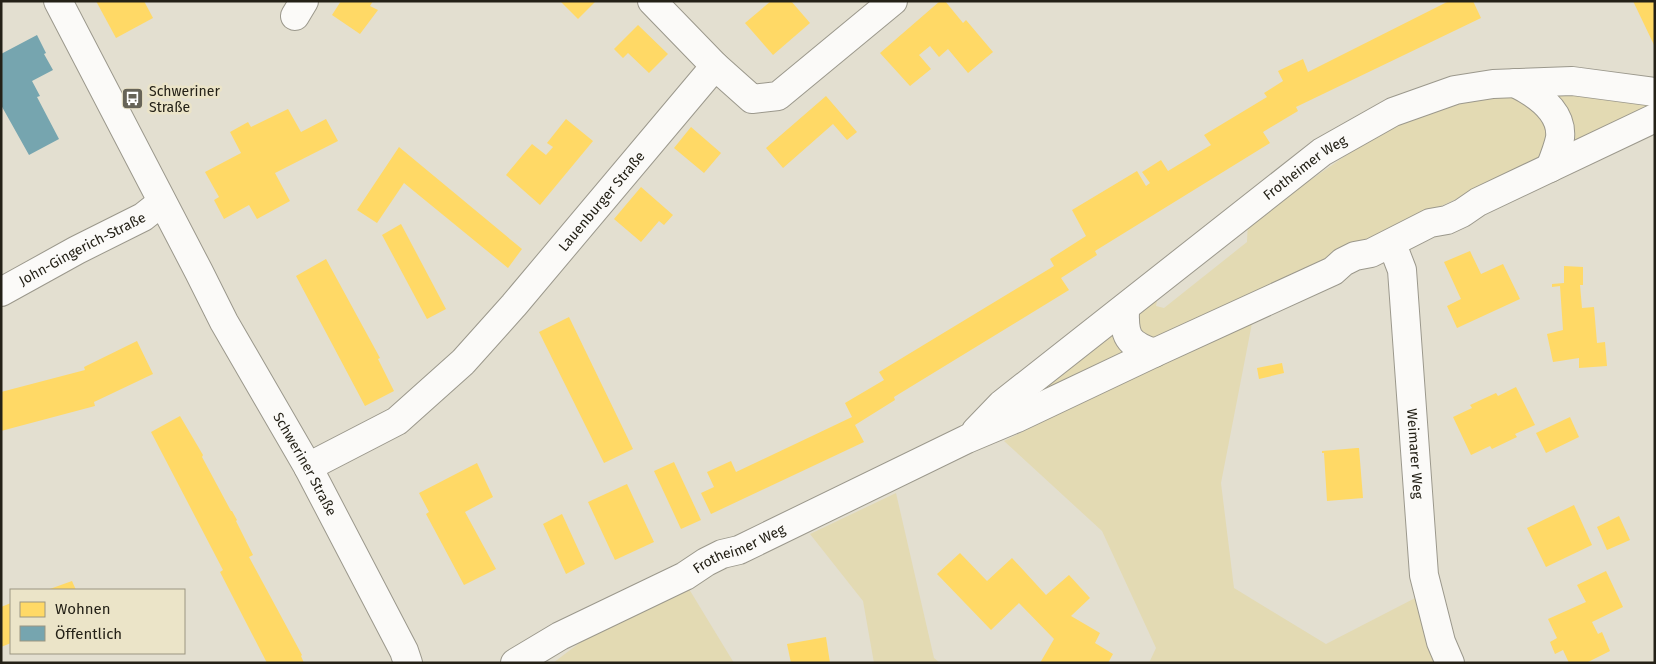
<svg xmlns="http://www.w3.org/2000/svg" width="1656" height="664" viewBox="0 0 1656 664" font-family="'Fira Sans',sans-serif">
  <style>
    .green { fill: #e3dab3 }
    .homes { fill: #ffd966 }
    .public { fill: #76a5af }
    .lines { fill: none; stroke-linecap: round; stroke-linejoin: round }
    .street-casing { stroke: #9b988c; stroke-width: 30 }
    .secondary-casing { stroke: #9b988c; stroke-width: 30 }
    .street { stroke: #fbfaf8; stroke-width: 28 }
    .secondary { stroke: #fbfaf8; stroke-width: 28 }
    .labels { text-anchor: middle; stroke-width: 5; stroke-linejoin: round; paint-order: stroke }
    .poi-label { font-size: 14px; fill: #242117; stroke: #ebe4c8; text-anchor: start }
    .street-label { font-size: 14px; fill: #242117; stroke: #ebe4c8 }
  </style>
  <rect width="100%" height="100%" fill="#e3dfd0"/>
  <g class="green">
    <polygon points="1541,89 1655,104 1563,147"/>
    <path d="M1514,90L1552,128L1543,159L1147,342L1140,333L1139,309L1159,290L1156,306L1164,308L1247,242L1248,218L1299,178L1309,181C1339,161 1369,137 1403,122C1438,106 1477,99 1514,90Z"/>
    <polygon points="1253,318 1221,483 1234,588 1326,644 1421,595 1443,663 1149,663 1156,648 1102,531 1004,441"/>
    <polygon points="1115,321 1135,353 1022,401"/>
    <polygon points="896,493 934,658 940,663 874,663 863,601 810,534"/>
    <polygon points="689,589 734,663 553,663 594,632"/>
  </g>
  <g class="homes">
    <polygon points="96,1 144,1 153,18 116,38"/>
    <polygon points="341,1 373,1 370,6 378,10 360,34 332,15"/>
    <polygon points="560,1 596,1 578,19"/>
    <polygon points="771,1 791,1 810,23 773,55 745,23"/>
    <polygon points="940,1 945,1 963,23 966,20 993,52 968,73 948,49 939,57 930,46 919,55 931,69 910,86 880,53"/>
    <polygon points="1449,1 1473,1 1481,18 1296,107 1298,111 1263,132 1270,143 1095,251 1097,255 1061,278 1069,290 894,397 895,400 855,425 864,442 711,514 701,493 714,487 707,472 731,461 736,472 852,417 845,403 884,380 879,372 1054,266 1050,259 1086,236 1072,210 1137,171 1146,186 1150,183 1142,172 1161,160 1168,171 1211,145 1204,135 1267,97 1264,93 1283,81 1278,71 1303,59 1308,72"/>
    <polygon points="1633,1 1655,1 1655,47"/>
    <polygon points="638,25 668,54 649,73 628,53 623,58 614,49"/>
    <polygon points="826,96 857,132 847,140 833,124 783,168 766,148"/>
    <polygon points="288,109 301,132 326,119 338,141 275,173 290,201 257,219 249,205 224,219 214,200 219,197 205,172 241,153 230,132 248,122 251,127"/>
    <polygon points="566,119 593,141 540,205 506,175 532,144 546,155 553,147 547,143"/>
    <polygon points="691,127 721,153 704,173 674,148"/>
    <polygon points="399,147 522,249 508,268 404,183 377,223 357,210"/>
    <polygon points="641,187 673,215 664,225 659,221 641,242 614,219"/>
    <polygon points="401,224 446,309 427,319 382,235"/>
    <polygon points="1470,251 1481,274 1503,264 1520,299 1457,328 1447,306 1461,299 1444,262"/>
    <polygon points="326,259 380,358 378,359 394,391 365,406 296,276"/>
    <polygon points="1564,266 1583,267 1583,285 1580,285 1582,308 1594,307 1597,343 1605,342 1607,366 1579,368 1579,358 1553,362 1547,334 1563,330 1560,286 1552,287 1552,284 1564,283"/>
    <polygon points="569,317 633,449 604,463 539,332"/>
    <polygon points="137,341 153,374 94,402 95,406 1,431 1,392 85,370 84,367"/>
    <polygon points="1282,363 1284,373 1259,379 1257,368"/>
    <polygon points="1516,387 1535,425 1515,434 1517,437 1492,449 1490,446 1471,455 1453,417 1472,408 1470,405 1496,393 1498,396"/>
    <polygon points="180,416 203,455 202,457 231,511 232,511 237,520 236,521 253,555 249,557 302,655 301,656 304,663 267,663 220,572 223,570 151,432"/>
    <polygon points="1570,417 1579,437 1546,453 1536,433"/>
    <polygon points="1357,448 1359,448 1363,498 1327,501 1324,453 1322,453 1322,451"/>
    <polygon points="674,462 701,520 681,529 654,471"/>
    <polygon points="477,463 493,497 465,512 496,569 464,585 426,514 429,512 419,493"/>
    <polygon points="627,484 654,542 615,560 588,502"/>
    <polygon points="1574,505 1592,545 1546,567 1527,528"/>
    <polygon points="562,514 585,564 566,574 543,524"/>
    <polygon points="1619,516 1630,540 1607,550 1597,527"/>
    <polygon points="960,553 987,581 1012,558 1046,595 1069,575 1090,598 1071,616 1100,633 1095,643 1113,654 1108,663 1040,663 1054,639 1019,603 991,630 937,574"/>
    <polygon points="1606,571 1623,607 1592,622 1598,634 1602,632 1610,651 1586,663 1569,663 1563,650 1555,654 1550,642 1557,638 1548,619 1586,602 1577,585"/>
    <polygon points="72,581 76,590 47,590"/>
    <polygon points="11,603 11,643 1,647 1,607"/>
    <polygon points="826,637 830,663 791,663 787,644"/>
  </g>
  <polygon class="public" points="37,35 46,53 44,54 53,70 32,81 40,96 37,97 59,139 29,155 1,105 1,54"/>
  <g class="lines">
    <defs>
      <g id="street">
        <polyline points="652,1 715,66"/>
        <polyline points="295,16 304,1"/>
        <path d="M1515,83C1535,93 1563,111 1560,138C1558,148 1554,158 1550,168"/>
        <path id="s1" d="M1392,244L1402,270L1424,575L1441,642L1450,663"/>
        <path id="s2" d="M1,292L77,250L143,217L162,202"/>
        <path d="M1125,308C1124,337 1127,343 1154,353"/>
        <path id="s3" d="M976,431L1002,404L1322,152L1393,112L1455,90L1493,84L1572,81L1655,92"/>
        <path id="s4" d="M308,467L397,421L463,362L514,305L715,66L752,99L778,96L893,1"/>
        <path id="s5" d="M515,663L560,636L685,576L706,562L722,554L739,550L967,439L1017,418L1154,353L1333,271L1343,262L1355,256L1371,253L1430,223L1447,220L1462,213L1478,202L1655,118"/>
      </g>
      <g id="secondary">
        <path id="s6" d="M58,1L199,272L224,322L308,467L404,651L408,663"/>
      </g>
    </defs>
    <use href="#street" class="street-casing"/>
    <use href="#secondary" class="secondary-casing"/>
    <use href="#street" class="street"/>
    <use href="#secondary" class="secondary"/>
  </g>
  <defs>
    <symbol id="bus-square" viewBox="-11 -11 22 22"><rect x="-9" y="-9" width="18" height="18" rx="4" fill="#676458" stroke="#ebe4c8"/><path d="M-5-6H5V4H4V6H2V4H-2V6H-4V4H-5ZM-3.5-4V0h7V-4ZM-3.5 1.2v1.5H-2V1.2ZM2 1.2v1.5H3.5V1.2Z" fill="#fff"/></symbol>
  </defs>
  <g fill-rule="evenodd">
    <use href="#bus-square" x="120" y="86" width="25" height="25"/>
  </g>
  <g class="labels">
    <g class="poi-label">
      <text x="149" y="96">Schweriner<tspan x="149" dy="16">Straße</tspan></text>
    </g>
    <g class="street-label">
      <text dy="5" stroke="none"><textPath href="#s3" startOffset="422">Frotheimer Weg</textPath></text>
      <text dy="5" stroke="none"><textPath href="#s4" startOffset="401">Lauenburger Straße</textPath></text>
      <text dy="5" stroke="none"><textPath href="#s2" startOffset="92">John-Gingerich-Straße</textPath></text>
      <text dy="5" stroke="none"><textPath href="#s1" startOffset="212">Weimarer Weg</textPath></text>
      <text dy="5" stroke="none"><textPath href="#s6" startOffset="525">Schweriner Straße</textPath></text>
      <text dy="5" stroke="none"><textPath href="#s5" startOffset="252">Frotheimer Weg</textPath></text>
    </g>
  </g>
  <rect width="1656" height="664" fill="none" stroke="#242117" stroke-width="5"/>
  <rect x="10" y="589" width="175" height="65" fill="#ebe4c8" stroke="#9b9681"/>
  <rect x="20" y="602" width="25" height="15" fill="#ffd966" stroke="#9b9681"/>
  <text x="55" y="614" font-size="15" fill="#242117">Wohnen</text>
  <rect x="20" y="626" width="25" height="15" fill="#76a5af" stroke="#9b9681"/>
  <text x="55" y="639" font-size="15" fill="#242117">Öffentlich</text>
</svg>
